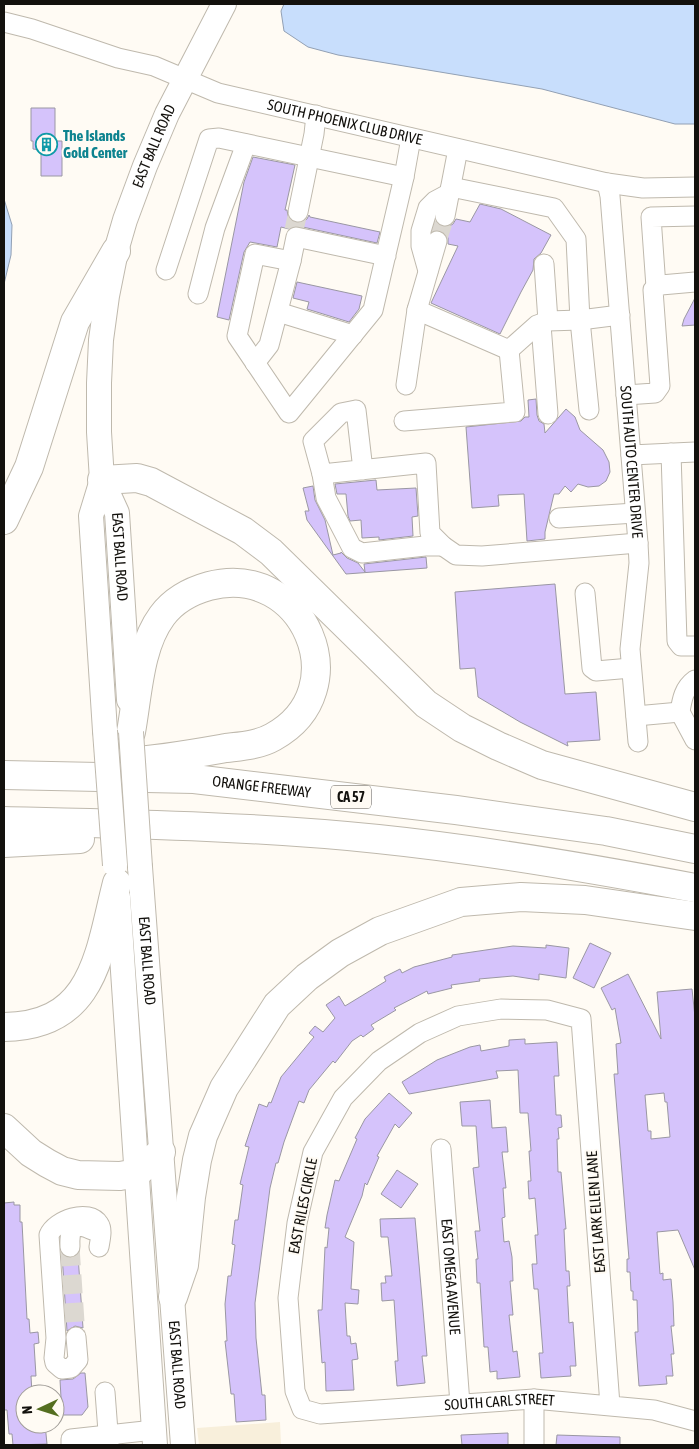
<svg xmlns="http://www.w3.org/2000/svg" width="699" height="1449" viewBox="0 0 699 1449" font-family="'Asap Condensed',sans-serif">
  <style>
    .built { fill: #f8efdb }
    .water { fill: #c8defc; stroke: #92a0b4 }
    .building { fill: #d5c3fb; stroke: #9a97a3; fill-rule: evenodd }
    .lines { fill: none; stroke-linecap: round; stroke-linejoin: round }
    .minor-tunnel { stroke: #dcd8d1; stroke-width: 19; stroke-dasharray: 19 9; stroke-linecap: butt }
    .minor-casing { stroke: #bfb9ad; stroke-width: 21 }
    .major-casing { stroke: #bfb9ad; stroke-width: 26 }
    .highway-casing { stroke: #bfb9ad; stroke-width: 30 }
    .minor { stroke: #fff; stroke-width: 19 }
    .major { stroke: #fff; stroke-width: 24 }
    .highway { stroke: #fff; stroke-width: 28 }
    .major-bridge-casing { stroke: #bfb9ad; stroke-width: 26; stroke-linecap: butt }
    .major-bridge { stroke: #fff; stroke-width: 24 }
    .labels { text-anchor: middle; stroke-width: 4; stroke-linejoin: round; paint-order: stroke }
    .shield { fill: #fffbf4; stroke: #5a5752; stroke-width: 1 }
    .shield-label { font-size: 14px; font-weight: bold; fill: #13110d }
    .street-label { font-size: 15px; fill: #13110d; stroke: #fffbf4 }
    .culture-label { font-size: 15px; font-weight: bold; fill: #0d838f; stroke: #fffbf4; text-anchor: start }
  </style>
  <rect width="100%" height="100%" fill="#fffbf4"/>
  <polygon class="built" points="280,1422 281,1445 199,1445 197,1428"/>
  <g class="water">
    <polygon points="284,4 695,4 695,124 675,124 542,89 338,55 308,47 284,31 281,11"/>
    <polygon points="4,199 12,225 11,255 4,284"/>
  </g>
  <g class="building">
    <polygon points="31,108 55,108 55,141 62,141 62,176 41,176 41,150 33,149 33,141 31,141"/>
    <polygon points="253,157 295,165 285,210 287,210 288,216 291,221 296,223 302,222 307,219 309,215 310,217 380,232 377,243 298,226 289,229 281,227 277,247 250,242 244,252 229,320 217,317 244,182"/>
    <polygon points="480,204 501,209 551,235 541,253 534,259 533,270 521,292 500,334 431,303 458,246 448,244 448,238 445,233 440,230 433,231 436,222 443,227 448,227 453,224 456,219 470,222"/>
    <polygon points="297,282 362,296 359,309 349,322 307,309 309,302 293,298"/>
    <polygon points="695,298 695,325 682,326 684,319"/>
    <polygon points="536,399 537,415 539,421 544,424 545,433 566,409 575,417 580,430 603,450 609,462 610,472 606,481 599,486 588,487 578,484 571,492 565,486 559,494 554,494 545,532 545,539 527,541 524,494 498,495 499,506 472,508 466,427 521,421 525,417 529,417 528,400"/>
    <polygon points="376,480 377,490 416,488 418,516 412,517 413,536 379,540 379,537 362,538 361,520 350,521 348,516 346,494 337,494 335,484"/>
    <polygon points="313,486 315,500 325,520 333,555 341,553 341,552 347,558 358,563 365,572 364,564 426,557 427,568 346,574 307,520 305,511 309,511 303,488"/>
    <polygon points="555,584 565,694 596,692 600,740 567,742 568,746 520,722 478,697 475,668 460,669 455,592"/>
    <polygon points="590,943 611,953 594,988 573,978"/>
    <polygon points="546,945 569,948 566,978 539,974 539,980 513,976 479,979 480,981 451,985 452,988 428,994 427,991 394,1008 396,1010 371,1025 374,1029 363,1037 361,1035 352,1041 335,1063 333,1061 309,1090 304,1103 299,1101 284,1142 278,1163 276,1163 270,1188 255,1303 256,1338 262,1395 265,1395 266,1420 236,1422 234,1394 231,1394 225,1341 227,1341 225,1304 228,1276 231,1276 235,1245 232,1244 235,1220 238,1220 243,1185 240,1184 249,1147 245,1146 259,1104 267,1107 269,1102 271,1103 281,1077 314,1037 309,1033 315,1026 323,1032 335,1018 326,1005 339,996 345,1006 386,981 384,977 400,969 402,973 414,967 452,957 452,955 513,946 546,948"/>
    <path d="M628,974L661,1039L657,992L692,989L695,1017V1270L678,1230L657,1232L660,1274L663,1273V1280L671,1279L673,1302L674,1326H671L674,1354H671L673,1376H666L667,1384L639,1386L635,1332H638L637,1300H633V1291H631L630,1272H627V1259H629L614,1074H618L616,1044L621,1043L615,1008L612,1010L601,988ZM664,1093L665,1102H667L670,1137L651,1139V1131H648L645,1095Z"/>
    <polygon points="525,1039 525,1044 557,1042 559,1076 554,1076 556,1115 561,1115 562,1127 558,1128 559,1139 557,1139 558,1172 561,1172 566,1229 564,1229 566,1271 569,1271 570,1286 567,1286 569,1323 573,1322 576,1366 570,1366 571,1376 541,1378 539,1353 543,1353 538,1289 534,1289 532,1264 537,1264 535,1235 538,1235 535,1198 529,1199 528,1181 531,1181 529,1151 531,1151 528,1113 520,1113 518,1070 496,1071 498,1078 409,1094 402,1082 437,1060 470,1047 480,1045 481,1051 509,1046 509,1040"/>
    <polygon points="389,1093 412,1113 399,1128 395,1124 377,1156 379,1157 367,1185 365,1183 362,1196 345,1237 354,1242 351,1289 359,1290 358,1304 345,1303 347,1336 350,1336 351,1344 356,1343 358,1359 352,1360 354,1390 326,1391 325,1362 322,1363 318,1310 322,1310 325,1247 327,1248 329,1228 325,1228 327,1215 335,1180 339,1181 357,1139 355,1138 365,1119"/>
    <polygon points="490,1100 492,1128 506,1127 508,1152 502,1152 506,1188 503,1188 505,1217 502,1218 504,1242 509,1241 512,1257 513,1281 510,1281 513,1315 509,1315 513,1352 517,1351 520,1377 497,1379 497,1371 490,1372 488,1347 484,1347 480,1283 477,1283 476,1259 478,1259 475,1231 480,1231 473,1168 479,1167 476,1126 462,1126 460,1102"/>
    <polygon points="397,1170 418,1184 401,1208 381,1194"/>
    <polygon points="14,1202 14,1205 20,1205 20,1222 22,1222 27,1319 29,1319 30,1333 38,1332 39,1343 34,1344 36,1376 31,1376 32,1394 25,1394 25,1424 45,1424 47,1444 13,1445 12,1434 9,1434 7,1410 4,1410 4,1203"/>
    <polygon points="415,1218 427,1356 422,1356 425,1383 397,1386 395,1361 398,1361 394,1300 382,1301 381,1283 386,1283 385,1276 392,1276 388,1237 381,1237 380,1219"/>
    <polygon points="62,1254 70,1258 78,1255 83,1328 75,1326 67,1331"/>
    <polygon points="81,1373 85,1373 88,1407 82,1415 62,1415 60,1380 73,1379"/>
    <polygon points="508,1433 508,1445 462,1445 461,1435"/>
    <polygon points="557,1435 620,1437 620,1445 556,1445"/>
  </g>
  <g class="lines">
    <g class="minor-tunnel">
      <polyline points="294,230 298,212"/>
      <polyline points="437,241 445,216"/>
      <polyline points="70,1247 76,1337"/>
    </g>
    <defs>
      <g id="minor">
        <path id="s1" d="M4,22L32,29L118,58L154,66L218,93L607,183L643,188L695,187"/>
        <path id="s2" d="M607,183L610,196L638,543L639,563L630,649L638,742"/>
        <polyline points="451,187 554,208 576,239 580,320 589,410"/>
        <polyline points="298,212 314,134 316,115"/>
        <polyline points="445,216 458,149"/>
        <polyline points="386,256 296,237 291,261 255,254 237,336 289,413 373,310 404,177 411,138"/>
        <polyline points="544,264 548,321"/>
        <polyline points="166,270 209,139 219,138 404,177"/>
        <polyline points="428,271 421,246 421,231 428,208 435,201 450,193"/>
        <polyline points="656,287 651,217 695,216"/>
        <polyline points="198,294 215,228 246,144"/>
        <polyline points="417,310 437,241"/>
        <polyline points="278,312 353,335"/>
        <polyline points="541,325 548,414"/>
        <polyline points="255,363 269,345 291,261"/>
        <polyline points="406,385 417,310 509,350 537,325 548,321 580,320 620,315"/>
        <polyline points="626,395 655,393 660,386 653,290 661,285 695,282"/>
        <polyline points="404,421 515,412 509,350"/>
        <polyline points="671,453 677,641 681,646 695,646"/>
        <polyline points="631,455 695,452"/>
        <polyline points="363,470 356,410 341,413 313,441 322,474 426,463 430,533 443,546 456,555 482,556 638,543"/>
        <polyline points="322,474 326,498 352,548 362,553 425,546 443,546"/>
        <polyline points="559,518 635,513"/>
        <polyline points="585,593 592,668 596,671 631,668"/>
        <path d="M695,680C684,688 682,699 680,712L695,740"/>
        <polyline points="636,716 680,712"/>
        <path id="s3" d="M441,1149L460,1404"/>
        <path d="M70,1247C69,1229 73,1221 92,1230"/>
        <path d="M76,1337L78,1360L71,1368L62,1369L55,1363L54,1358L56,1338L49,1235C55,1220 89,1208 99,1224C103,1230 100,1240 99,1247"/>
        <polyline points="105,1392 109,1445"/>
        <polyline points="534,1399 534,1445"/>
        <path id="s4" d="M610,1405L581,1019L547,1010L501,1009L458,1016L420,1033L379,1061L343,1098L313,1152L297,1223L288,1298L295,1391L302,1409L320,1414L534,1399L654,1410L695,1421"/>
        <polyline points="71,1445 71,1439 154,1430"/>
      </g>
      <g id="major">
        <path id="s5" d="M102,480L117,513L129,700"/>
        <path id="s6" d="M105,731L91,516L102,480L99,432V383L101,340L107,296L116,251L125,220L145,166L167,114L224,4"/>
        <path id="s7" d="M140,867L183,1445"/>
        <polyline points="118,897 155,1445"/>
      </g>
      <g id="highway">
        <polyline points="102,480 137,478 151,482 243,531 271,552 426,704 462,728 498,746 542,765 695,807"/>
        <polyline points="4,520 29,467 75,322 116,251"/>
        <path d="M125,762C159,760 192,754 226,748C242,746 259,745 273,737C359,690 304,561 209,586C191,591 173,601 162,616C139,647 138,694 131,732"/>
        <path id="s8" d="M4,775L194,779L456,810L606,831L695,849"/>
        <path d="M4,821C128,824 254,826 378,839C484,850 590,868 695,888"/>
        <polyline points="4,843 80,839"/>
        <path d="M4,1027C95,1026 99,953 117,883"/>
        <polyline points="4,1128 31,1153 47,1163 62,1171 78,1175 120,1176 137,1173 161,1152"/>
        <polyline points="173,1297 184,1265 191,1197 197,1160 203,1136 224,1088 277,1005 307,977 340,953 380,931 461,902 521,897 585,900 695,916"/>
      </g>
    </defs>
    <use href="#minor" class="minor-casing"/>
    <use href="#major" class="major-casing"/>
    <use href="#highway" class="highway-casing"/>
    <use href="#minor" class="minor"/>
    <use href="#major" class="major"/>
    <use href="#highway" class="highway"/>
    <defs>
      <g id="major-bridge">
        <polyline points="105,731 115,865"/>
        <polyline points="131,732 140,867"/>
      </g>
    </defs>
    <use href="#major-bridge" class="major-bridge-casing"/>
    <use href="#major-bridge" class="major-bridge"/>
  </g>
  <defs>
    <symbol id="building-ring" viewBox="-11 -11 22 22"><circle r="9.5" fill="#fffbf4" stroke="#0f9aa8" stroke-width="1.5"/><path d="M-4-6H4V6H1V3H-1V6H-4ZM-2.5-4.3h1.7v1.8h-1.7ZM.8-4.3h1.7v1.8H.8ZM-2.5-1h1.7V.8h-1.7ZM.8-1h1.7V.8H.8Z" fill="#0f9aa8"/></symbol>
  </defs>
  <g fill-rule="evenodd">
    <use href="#building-ring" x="34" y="132" width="25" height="25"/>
  </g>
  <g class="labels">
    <rect class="shield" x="331" y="785.5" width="40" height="23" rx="4"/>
    <g class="shield-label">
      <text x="351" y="802">CA 57</text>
    </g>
    <g class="street-label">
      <text dy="5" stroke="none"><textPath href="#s1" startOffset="356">SOUTH PHOENIX CLUB DRIVE</textPath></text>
      <text dy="5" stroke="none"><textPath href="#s6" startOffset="595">EAST BALL ROAD</textPath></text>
      <text dy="5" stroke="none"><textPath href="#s2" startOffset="280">SOUTH AUTO CENTER DRIVE</textPath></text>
      <text dy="5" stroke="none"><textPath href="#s5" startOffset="80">EAST BALL ROAD</textPath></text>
      <text dy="5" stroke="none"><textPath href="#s8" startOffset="258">ORANGE FREEWAY</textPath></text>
      <text dy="5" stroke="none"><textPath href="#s7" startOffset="94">EAST BALL ROAD</textPath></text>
      <text transform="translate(303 1206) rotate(-79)" y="5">EAST RILES CIRCLE</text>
      <text transform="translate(596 1212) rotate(-94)" y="5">EAST LARK ELLEN LANE</text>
      <text dy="5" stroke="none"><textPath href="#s3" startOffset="128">EAST OMEGA AVENUE</textPath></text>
      <text dy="5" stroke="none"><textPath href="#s7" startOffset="499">EAST BALL ROAD</textPath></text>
      <text dy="5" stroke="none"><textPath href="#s4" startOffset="1176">SOUTH CARL STREET</textPath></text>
    </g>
    <g class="culture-label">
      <text x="63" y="141">The Islands<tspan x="63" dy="17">Gold Center</tspan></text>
    </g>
  </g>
  <rect width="699" height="1449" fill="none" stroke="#13110d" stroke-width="10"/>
  <g transform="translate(40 1409) rotate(266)"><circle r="24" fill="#fffbf4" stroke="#a19d98"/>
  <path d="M0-4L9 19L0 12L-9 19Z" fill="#546e20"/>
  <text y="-8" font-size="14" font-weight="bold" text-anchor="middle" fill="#13110d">N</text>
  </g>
</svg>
